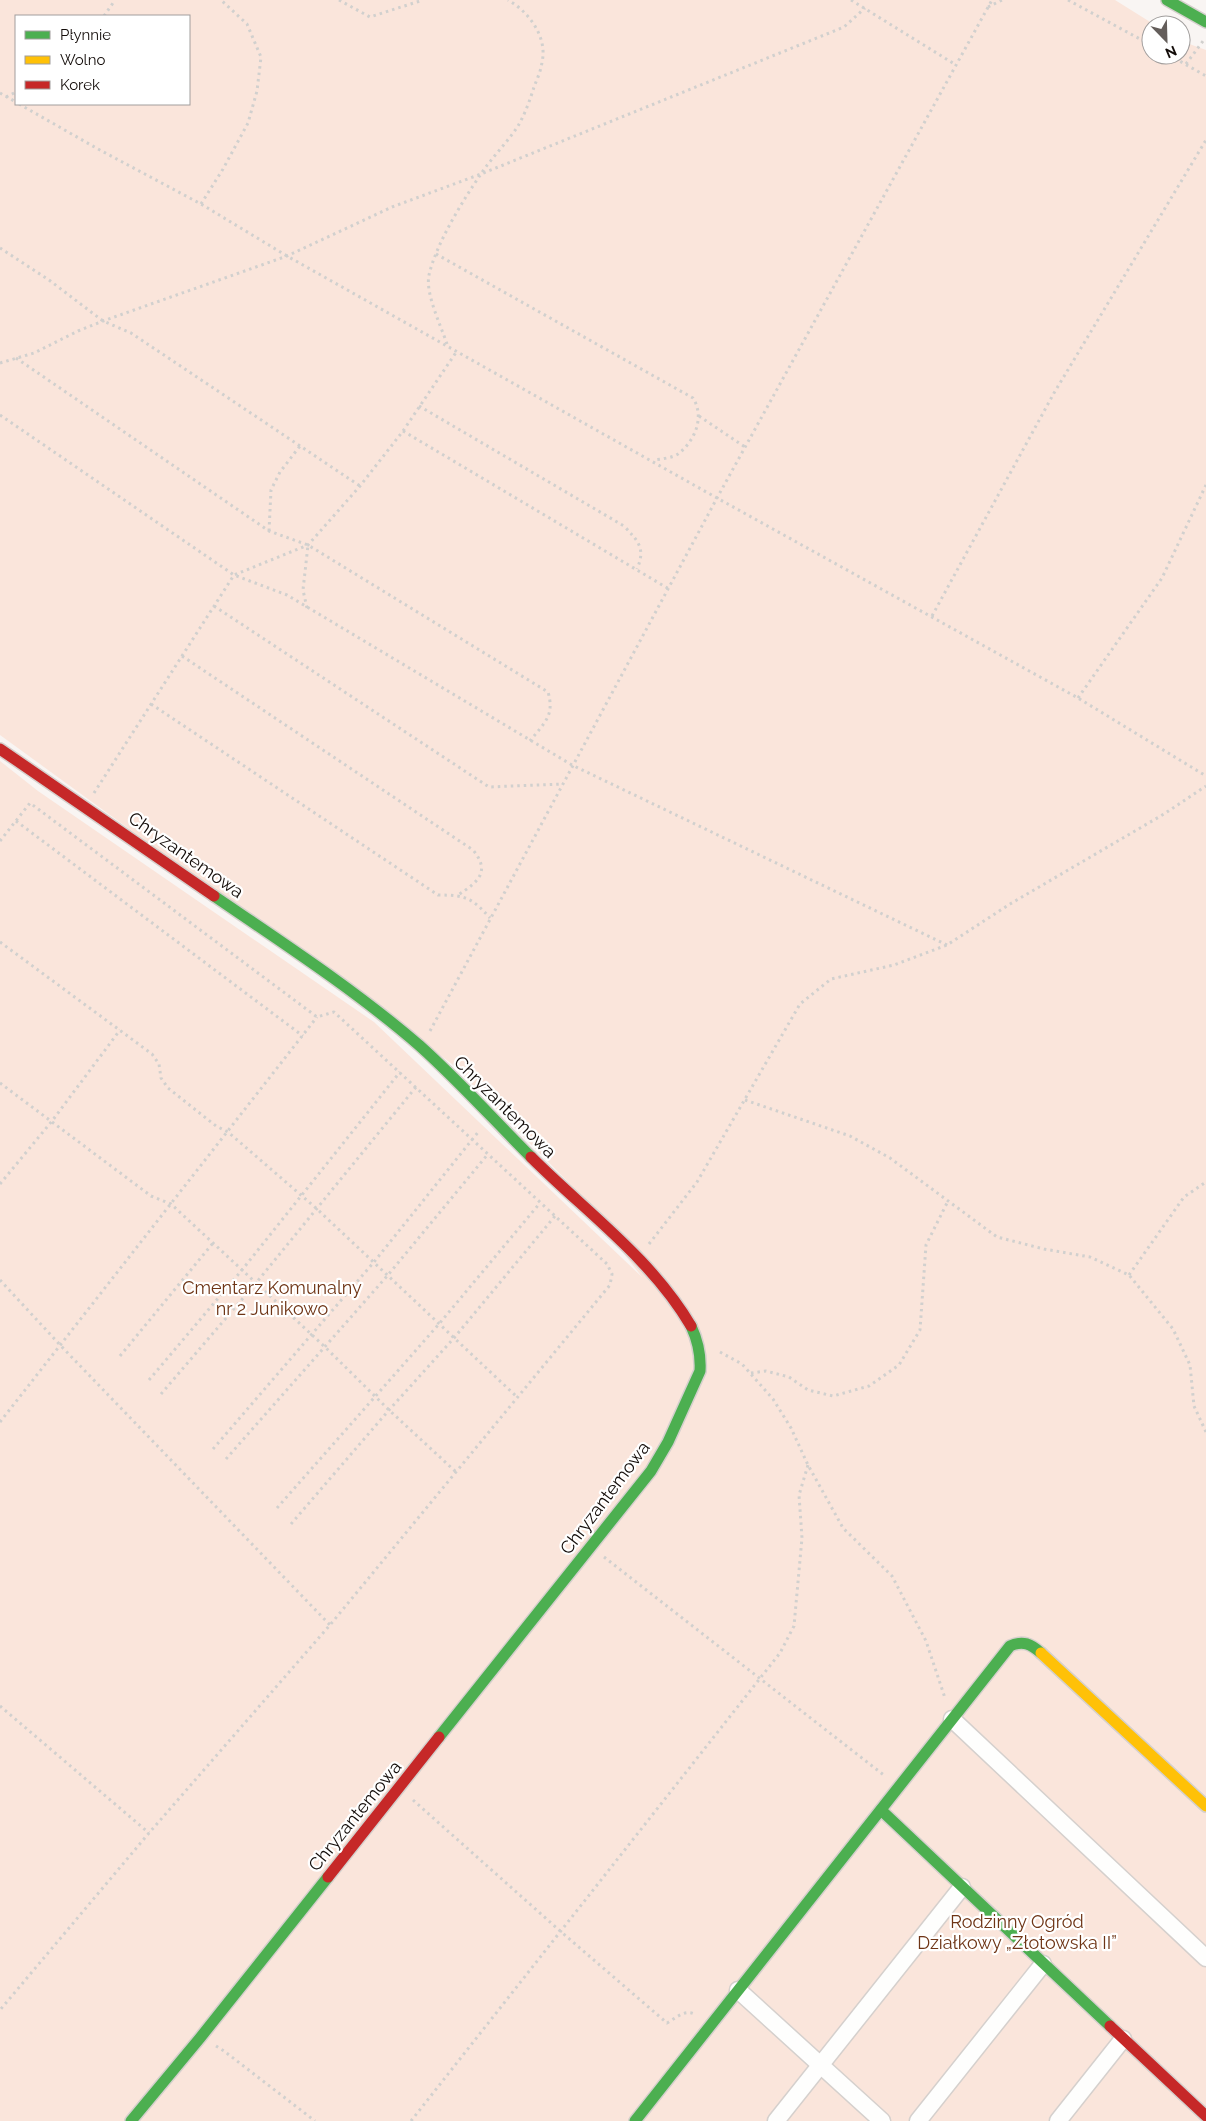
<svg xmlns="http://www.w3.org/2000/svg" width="1206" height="2121" viewBox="0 0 1206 2121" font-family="Raleway,sans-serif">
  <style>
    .green { fill: #fae5db; fill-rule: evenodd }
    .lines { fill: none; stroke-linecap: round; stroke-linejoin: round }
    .street-casing { stroke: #d5d0cd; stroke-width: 19 }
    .fast-casing { stroke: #d5d0cd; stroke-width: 14 }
    .slow-casing { stroke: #d5d0cd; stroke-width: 14 }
    .jam-casing { stroke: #d5d0cd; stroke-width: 14 }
    .path { stroke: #d1d0ce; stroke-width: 3; stroke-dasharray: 2.5 4; stroke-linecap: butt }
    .street { stroke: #fefefd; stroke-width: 16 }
    .fast { stroke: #4caf50; stroke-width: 11 }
    .slow { stroke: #ffc107; stroke-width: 11 }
    .jam { stroke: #c62828; stroke-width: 11 }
    .labels { text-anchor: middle; stroke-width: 4.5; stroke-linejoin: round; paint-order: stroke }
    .street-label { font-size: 18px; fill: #130c09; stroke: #fff }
    .park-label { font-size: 18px; fill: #6e3415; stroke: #fff }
  </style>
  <rect width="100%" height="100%" fill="#f9f5f3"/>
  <path class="green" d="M0,0H1115L1155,25H1151V55H1181V41L1206,50V2121H0V761L38,791L374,1022L642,1277L568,1182L452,1064L0,735ZM16,16H189V104H16Z"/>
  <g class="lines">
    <defs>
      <g id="street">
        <polyline points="952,1719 1206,1958"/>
        <polyline points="738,1990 882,2121"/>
        <polyline points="776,2121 962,1887"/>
        <polyline points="918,2121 1043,1964"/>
        <polyline points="1058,2121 1123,2039"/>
      </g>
      <g id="fast">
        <polyline points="1167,0 1206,22"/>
        <path d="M214,896C283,943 358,992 420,1046C459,1081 494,1120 531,1157"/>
        <path d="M439,1737L651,1471L668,1442L700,1371C701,1355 698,1341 691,1326"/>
        <polyline points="881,1810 1110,2026"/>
        <polyline points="131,2121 200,2038 328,1877"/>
        <path d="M635,2121L1010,1646C1023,1640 1031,1644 1041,1653"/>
      </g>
      <polyline id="slow" points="1041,1653 1206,1806"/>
      <g id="jam">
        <polyline points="0,749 214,896"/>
        <path d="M531,1157C586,1212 651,1258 691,1326"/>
        <polyline points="328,1877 439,1737"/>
        <polyline points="1110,2026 1206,2116"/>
      </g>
    </defs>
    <use href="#street" class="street-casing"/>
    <use href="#fast" class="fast-casing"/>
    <use href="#slow" class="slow-casing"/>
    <use href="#jam" class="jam-casing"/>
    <g class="path">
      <polyline points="339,0 370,17 423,0"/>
      <polyline points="851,0 956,65"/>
      <polyline points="1068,0 1151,45"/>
      <polyline points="988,7 1002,0"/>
      <polyline points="104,16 115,0"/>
      <polyline points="1169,55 1206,76"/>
      <polyline points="1186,64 1203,41"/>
      <polyline points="0,93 16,102"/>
      <polyline points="6,97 16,92"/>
      <polyline points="19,104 98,149 201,204 287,256 717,498 1078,698 1206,776"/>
      <polyline points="201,204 223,169 248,123 257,91 261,57 247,24 221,0"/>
      <polyline points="0,248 49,280 103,321 131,333 360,486"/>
      <path d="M436,254L693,398C705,417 695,441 678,454C672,458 661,459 654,460"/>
      <path d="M447,344C441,326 425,293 429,275C436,244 463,200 481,174C492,157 507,143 518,126C525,114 530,100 534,87C537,79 541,71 542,62C548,37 528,11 508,0"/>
      <path d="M16,358L269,531L308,545L548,692C555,716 544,723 530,741"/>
      <polyline points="0,363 34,353 78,331 103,321 287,256 392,207 481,174 844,27 865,8"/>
      <path d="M419,406L624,526C638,541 646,548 637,569"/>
      <polyline points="0,415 234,575 287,595 572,765 947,945"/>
      <polyline points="699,416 745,447"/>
      <polyline points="403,431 669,589"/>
      <polyline points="269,531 271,490 280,472 300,446"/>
      <polyline points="214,606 489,787 562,784"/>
      <polyline points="307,608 303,590 308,545"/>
      <polyline points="932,616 1054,393 1206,140"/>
      <path d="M182,656L473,850C491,872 478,882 458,895"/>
      <polyline points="1078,698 1162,578 1206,485"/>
      <path d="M151,704L438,895C466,895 472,898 490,918"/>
      <polyline points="94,793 234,575 308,545 360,486 403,431 457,351"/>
      <polyline points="16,821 303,1036"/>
      <polyline points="0,841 30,803 317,1017 334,1012 607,1264 612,1274 610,1285 330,1625 149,1833 0,2010"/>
      <polyline points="0,942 152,1054 159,1064 161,1078 168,1088 216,1126 228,1132 317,1209 517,1397"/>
      <polyline points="430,1031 717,498 992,0"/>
      <polyline points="0,1083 151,1196 171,1204 325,1347 389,1410 456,1472"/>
      <polyline points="745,1100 850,1136 890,1158 997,1237 1044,1249 1090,1257 1129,1275 1173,1329 1190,1365 1194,1406 1206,1432"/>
      <polyline points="0,1184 52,1121 120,1030"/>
      <polyline points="649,1244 697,1182 800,1004 831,979 894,965 947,945 1010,904 1164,814 1206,786"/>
      <polyline points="1129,1275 1184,1197 1206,1182"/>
      <polyline points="0,1280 61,1346 330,1625"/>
      <polyline points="720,1352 742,1364 773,1399 791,1428 808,1465 843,1528 892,1576 926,1641 945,1698"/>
      <polyline points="120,1356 213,1243"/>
      <polyline points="751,1373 766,1371 789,1377 808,1390 833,1396 869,1386 899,1365 920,1330 926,1245 948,1201"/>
      <polyline points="149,1380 242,1270 400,1072"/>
      <polyline points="161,1394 256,1283 416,1087"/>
      <polyline points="0,1422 317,1017"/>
      <polyline points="213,1449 374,1262 479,1131"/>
      <polyline points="226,1459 388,1275 488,1154"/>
      <polyline points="277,1508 439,1324 540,1203"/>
      <polyline points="291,1524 389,1410 454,1338 555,1216"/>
      <polyline points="604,1557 885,1776"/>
      <polyline points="0,1706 149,1833"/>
      <path d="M413,1800L559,1930L667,2023C676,2018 686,2008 696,2015"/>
      <polyline points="216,2046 224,2051 315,2121"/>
      <polyline points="411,2121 780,1653 794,1626 802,1538 799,1495 808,1465"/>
    </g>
    <use href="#street" class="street"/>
    <use href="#fast" class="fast"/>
    <use href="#slow" class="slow"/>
    <use href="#jam" class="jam"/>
  </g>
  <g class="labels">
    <g class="street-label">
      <text transform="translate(186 855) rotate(35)" y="6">Chryzantemowa</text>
      <text transform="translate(505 1107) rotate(45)" y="6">Chryzantemowa</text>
      <text transform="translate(605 1498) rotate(-53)" y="6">Chryzantemowa</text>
      <text transform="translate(355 1816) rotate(-51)" y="6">Chryzantemowa</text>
    </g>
    <g class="park-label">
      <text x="272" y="1294">Cmentarz Komunalny<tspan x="272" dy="21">nr 2 Junikowo</tspan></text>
      <text x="1017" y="1928">Rodzinny Ogród<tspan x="1017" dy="21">Działkowy „Złotowska II”</tspan></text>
    </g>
  </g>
  <rect x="15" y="15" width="175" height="90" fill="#ffffff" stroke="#a19e9d"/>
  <rect x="25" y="31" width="25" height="8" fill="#4caf50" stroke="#a19e9d"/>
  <text x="60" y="40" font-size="15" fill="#130c09">Płynnie</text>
  <rect x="25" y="56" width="25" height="8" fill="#ffc107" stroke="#a19e9d"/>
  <text x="60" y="65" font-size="15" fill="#130c09">Wolno</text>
  <rect x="25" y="81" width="25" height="8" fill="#c62828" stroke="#a19e9d"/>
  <text x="60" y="90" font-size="15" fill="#130c09">Korek</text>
  <g transform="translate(1166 40) rotate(157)"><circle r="24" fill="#ffffff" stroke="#a19e9d"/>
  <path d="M0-4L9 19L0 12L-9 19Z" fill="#645e5b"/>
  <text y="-8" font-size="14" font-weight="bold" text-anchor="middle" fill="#130c09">N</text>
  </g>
</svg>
